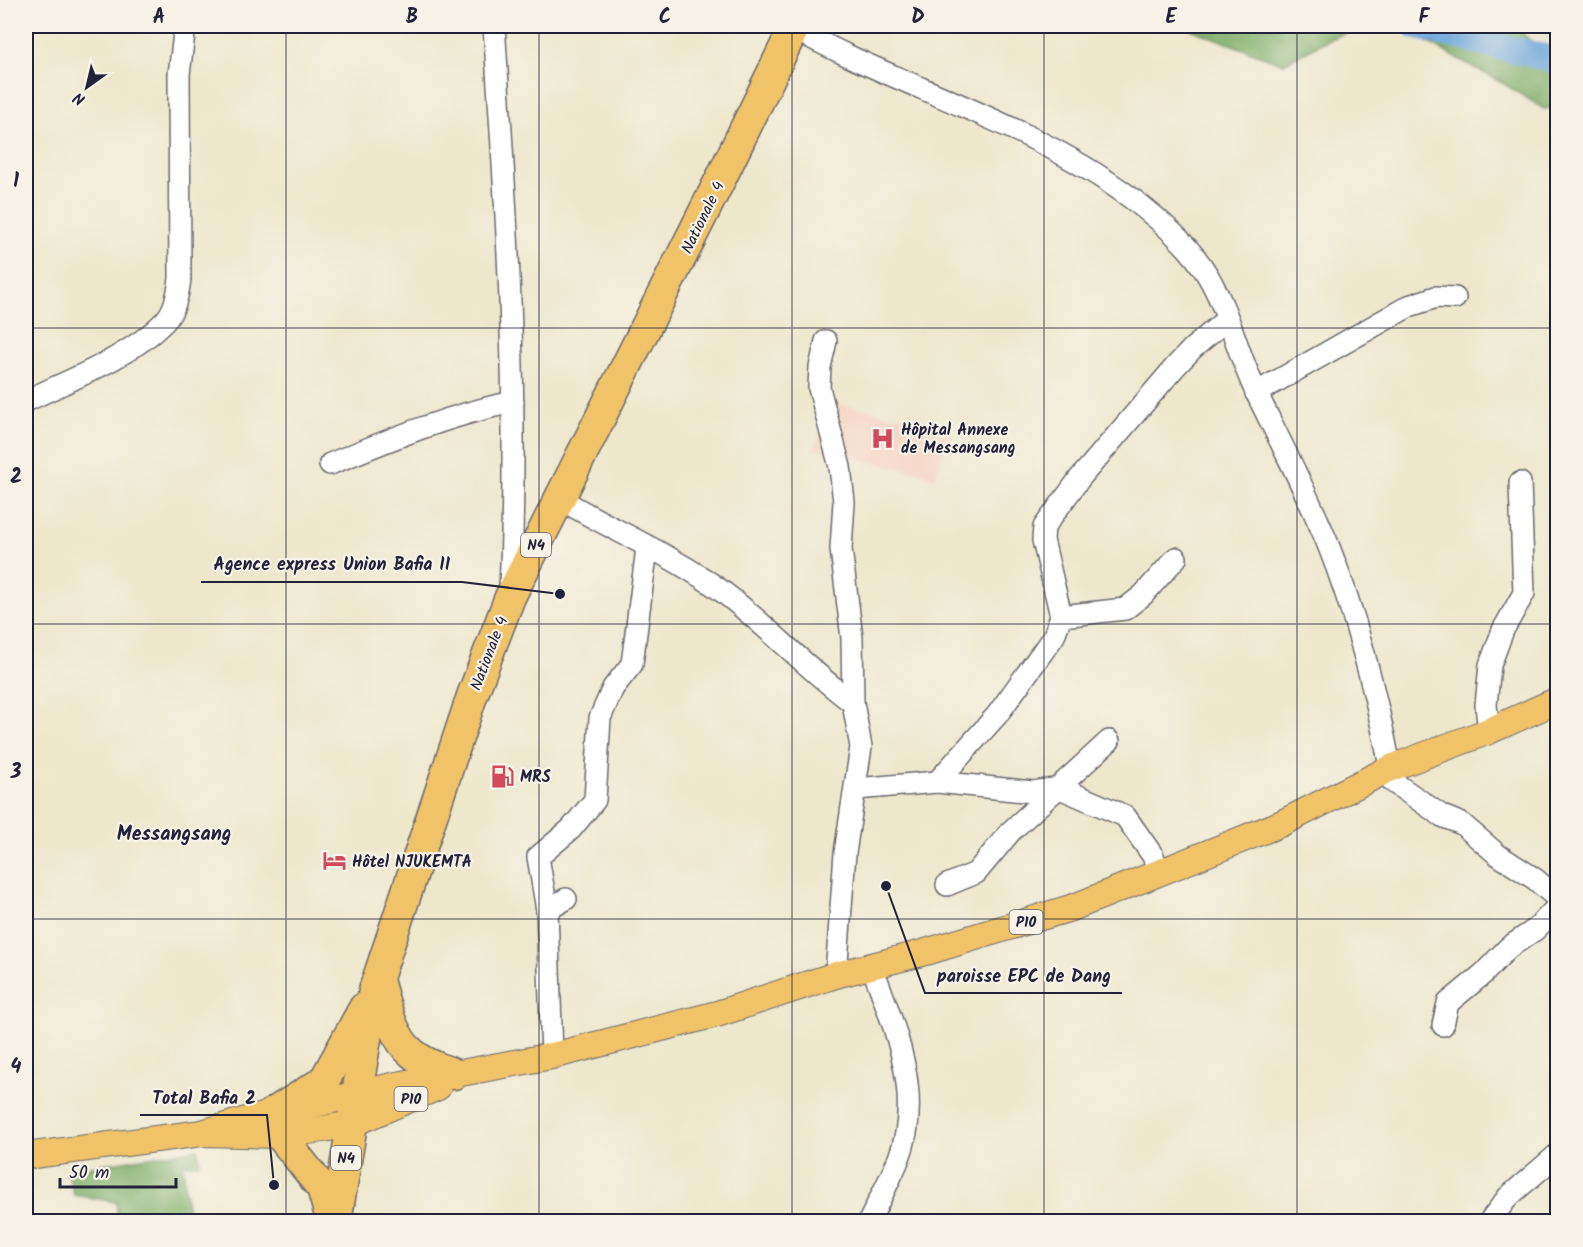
<svg xmlns="http://www.w3.org/2000/svg" width="1583" height="1247" viewBox="0 0 1583 1247" font-family="Kalam,sans-serif">
  <style>
    .built { fill: #f5d3c1 }
    .forest { fill: #7ead67; stroke: #506851; stroke-width: 1.5 }
    .lines { fill: none; stroke-linecap: round; stroke-linejoin: round }
    .river { stroke: #6ba5db; stroke-width: 27 }
    .minor-casing { stroke: #69676e; stroke-width: 24 }
    .major-casing { stroke: #69676e; stroke-width: 28 }
    .highway-casing { stroke: #69676e; stroke-width: 33 }
    .minor { stroke: #fff; stroke-width: 21 }
    .major { stroke: #f1c369; stroke-width: 26 }
    .highway { stroke: #f1c369; stroke-width: 30 }
    .grid { fill: none; stroke: #22223b; stroke-width: 1.5; stroke-opacity: 0.55 }
    .labels { text-anchor: middle; stroke-width: 4.5; stroke-linejoin: round; paint-order: stroke }
    .shield { fill: #f7f3e8; stroke: #62616f; stroke-width: 1.5 }
    .shield-label { font-size: 15px; font-weight: bold; fill: #22223b }
    .street-label { font-size: 16px; fill: #22223b; stroke: #f7f3e8 }
    .poi-label { font-size: 16px; font-weight: bold; fill: #22223b; stroke: #f7f3e8; text-anchor: start }
    .quarter-label { font-size: 20px; font-weight: bold; fill: #22223b; stroke: #f7f3e8 }
    .leader { fill: none; stroke: #22223b; stroke-width: 2 }
    .callout-dot { fill: #22223b; stroke: #f7f3e8; stroke-width: 2 }
    .callout-label { font-size: 18px; text-anchor: middle; font-weight: bold; fill: #22223b; stroke: #f7f3e8; stroke-width: 4.5; stroke-linejoin: round; paint-order: stroke }
    .neatline { fill: none; stroke: #22223b; stroke-width: 2 }
    .grid-label { font-size: 20px; text-anchor: middle; font-weight: bold; fill: #22223b }
  </style>
  <rect width="100%" height="100%" fill="#f7f3e8"/>
  <filter id="ink" filterUnits="userSpaceOnUse"><feTurbulence type="fractalNoise" baseFrequency=".0167" numOctaves="2"/><feDisplacementMap in="SourceGraphic" scale="12" xChannelSelector="R" yChannelSelector="G"/><feConvolveMatrix kernelMatrix="1 2 1 2 8 2 1 2 1" color-interpolation-filters="sRGB"/></filter>
  <filter id="wash" filterUnits="userSpaceOnUse"><feTurbulence type="fractalNoise" baseFrequency=".008" numOctaves="4" result="noise"/><feDisplacementMap in="SourceGraphic" scale="24" xChannelSelector="R" yChannelSelector="G"/><feGaussianBlur stdDeviation="1.35" result="paint"/><feColorMatrix in="noise" values="0 0 0 0 0 0 0 0 0 0 0 0 0 0 0 0 0 1.4 0 .05"/><feComposite in="paint" operator="in"/></filter>
  <g filter="url(#wash)">
    <rect width="100%" height="100%" fill="#ede7cc"/>
    <polygon class="built" points="831,403 951,427 935,479 926,474 814,449"/>
    <g class="forest">
      <polygon points="1182,26 1364,26 1327,40 1283,64"/>
      <polygon points="1398,26 1514,26 1551,59 1557,59 1557,107 1544,109 1506,85"/>
      <polygon points="198,1149 200,1164 183,1164 188,1221 118,1221 116,1202 74,1195 67,1170"/>
    </g>
    <g class="lines">
      <polyline class="river" points="1416,26 1551,59 1558,64"/>
    </g>
  </g>
  <g filter="url(#ink)">
    <g class="lines">
      <defs>
        <g id="minor">
          <path d="M494,26C507,213 519,400 510,588"/>
          <path d="M789,26C905,90 1039,124 1144,208C1168,227 1193,250 1208,276C1229,312 1238,354 1256,392C1280,441 1306,491 1327,542C1358,619 1378,701 1393,782L1442,816L1462,824L1498,855L1535,879L1558,899"/>
          <polyline points="826,341 820,367 819,388 840,467 844,502 841,549 852,638 853,703 861,747 845,853 836,975"/>
          <polyline points="1256,393 1409,306 1436,297 1455,298"/>
          <path d="M26,401C71,379 127,359 164,322C175,311 178,294 180,279L179,74L185,26"/>
          <path d="M330,464C391,439 449,415 513,402"/>
          <path d="M559,498C613,531 673,555 723,592C769,627 807,669 853,703"/>
          <polyline points="1061,616 1125,609 1143,595 1176,558"/>
          <polyline points="1489,731 1486,705 1490,665 1503,630 1524,593 1520,483"/>
          <polyline points="937,782 997,715 1054,636 1061,616 1043,540 1044,527 1080,478 1175,367 1193,348 1227,319"/>
          <polyline points="856,789 937,782 1033,792 1060,788 1125,816 1153,856 1159,872"/>
          <polyline points="947,885 976,873 1011,831 1109,741"/>
          <polyline points="547,910 538,857 571,829 595,800 600,718 613,688 632,664 647,548"/>
          <polyline points="1443,1025 1448,1003 1483,974 1508,948 1536,929 1558,906"/>
          <polyline points="552,1056 547,910 566,899"/>
          <path d="M869,1222C879,1200 890,1180 899,1158C924,1094 894,1027 872,966"/>
          <polyline points="1489,1222 1508,1197 1558,1154"/>
        </g>
        <g id="major">
          <polyline points="202,1133 250,1119 397,1085 552,1056 717,1014 836,975 926,952 1074,907 1280,824 1391,768 1489,731 1558,700"/>
          <polyline points="26,1156 202,1133 280,1135 323,1129 351,1124 438,1087"/>
        </g>
        <g id="highway">
          <path d="M378,980C385,1003 392,1037 412,1053C424,1064 440,1068 454,1074"/>
          <polyline points="270,1115 324,1081 364,1008"/>
          <polyline points="280,1135 322,1188 332,1222"/>
          <polyline points="336,1222 374,990 472,696 510,597 723,174 795,26"/>
        </g>
      </defs>
      <use href="#minor" class="minor-casing"/>
      <use href="#major" class="major-casing"/>
      <use href="#highway" class="highway-casing"/>
      <use href="#minor" class="minor"/>
      <use href="#major" class="major"/>
      <use href="#highway" class="highway"/>
    </g>
  </g>
  <path class="grid" d="M286,26V1222M539,26V1222M792,26V1222M1044,26V1222M1297,26V1222M26,328H1558M26,624H1558M26,919H1558"/>
  <defs>
    <symbol id="hospital-bare" viewBox="-9 -9 18 18"><path d="M-5-5h3v3.5h4V-5h3V5h-3V1.5h-4V5h-3Z" fill="#d1495b" stroke="#f7f3e8" stroke-width="2.5" paint-order="stroke"/></symbol>
    <symbol id="fuel-bare" viewBox="-9 -9 18 18"><path d="M-5.5-6h7V0h2V4h1.3V-2.5L3-4.5l.8-.8L6-3V5H2.5V1h-1V6h-7ZM-4.2-4.7v3.2H.2V-4.7Z" fill="#d1495b" stroke="#f7f3e8" stroke-width="2.5" paint-order="stroke"/></symbol>
    <symbol id="hotel-bare" viewBox="-9 -9 18 18"><path d="M-6-4.5h1.5V1H6V5H4.5V3h-9V5H-6ZM-4 0a1.8 1.8 0 1 1 3.6 0ZM.5 0V-2.5h3Q6-2.5 6 0Z" fill="#d1495b" stroke="#f7f3e8" stroke-width="2.5" paint-order="stroke"/></symbol>
  </defs>
  <g fill-rule="evenodd">
    <use href="#hospital-bare" x="866" y="422" width="33" height="33"/>
    <use href="#fuel-bare" x="486" y="760" width="33" height="33"/>
    <use href="#hotel-bare" x="318" y="844" width="33" height="33"/>
  </g>
  <g class="labels">
    <g class="shield">
      <rect x="521" y="533" width="30" height="24" rx="4.5"/>
      <rect x="1009.5" y="910" width="33" height="24" rx="4.5"/>
      <rect x="394.5" y="1087" width="33" height="24" rx="4.5"/>
      <rect x="331" y="1146" width="30" height="24" rx="4.5"/>
    </g>
    <g class="shield-label">
      <text x="536" y="550">N4</text>
      <text x="1026" y="927">P10</text>
      <text x="411" y="1104">P10</text>
      <text x="346" y="1163">N4</text>
    </g>
    <g class="street-label">
      <text transform="translate(702 217) rotate(-64)" y="6">Nationale 4</text>
      <text transform="translate(488 653) rotate(-69)" y="6">Nationale 4</text>
    </g>
    <g class="poi-label">
      <text x="901" y="435">Hôpital Annexe<tspan x="901" dy="18">de Messangsang</tspan></text>
      <text x="520" y="782">MRS</text>
      <text x="352" y="867">Hôtel NJUKEMTA</text>
    </g>
    <g class="quarter-label">
      <text x="174" y="840">Messangsang</text>
    </g>
  </g>
  <path class="leader" d="M560 594L462 582H201M886 886L925 993H1122M274 1185L267 1115H140"/>
  <g class="callout-dot">
    <circle cx="560" cy="594" r="6"/>
    <circle cx="886" cy="886" r="6"/>
    <circle cx="274" cy="1185" r="6"/>
  </g>
  <g class="callout-label">
    <text x="332" y="570">Agence express Union Bafia II</text>
    <text x="1024" y="982">paroisse EPC de Dang</text>
    <text x="204" y="1104">Total Bafia 2</text>
  </g>
  <rect width="1583" height="1247" fill="none" stroke="#f7f3e8" stroke-width="66"/>
  <g transform="translate(87 87) rotate(214)" stroke="#f7f3e8" stroke-width="4.5" paint-order="stroke">
  <path d="M0-4.5L10 22L0 15L-10 22Z" fill="#22223b"/>
  <text y="-9" font-size="16" font-weight="bold" text-anchor="middle" fill="#22223b">N</text>
  </g>
  <path d="M60 1178v9h116v-9" fill="none" stroke="#22223b" stroke-width="3"/>
  <text x="69" y="1178" font-size="18" fill="#22223b" stroke="#f7f3e8" stroke-width="4.5" paint-order="stroke">50 m</text>
  <rect x="33" y="33" width="1517" height="1181" class="neatline"/>
  <g class="grid-label">
    <text x="159" y="23">A</text>
    <text x="412" y="23">B</text>
    <text x="665" y="23">C</text>
    <text x="918" y="23">D</text>
    <text x="1171" y="23">E</text>
    <text x="1424" y="23">F</text>
    <text x="16" y="187">1</text>
    <text x="16" y="483">2</text>
    <text x="16" y="778">3</text>
    <text x="16" y="1073">4</text>
  </g>
</svg>
